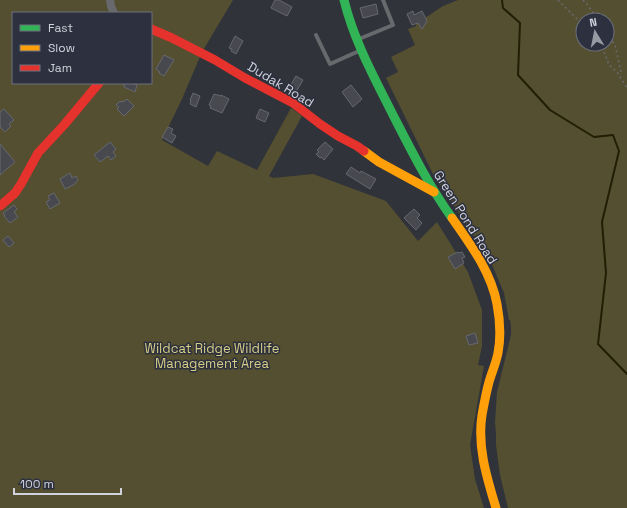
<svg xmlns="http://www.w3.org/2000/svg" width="627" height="508" viewBox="0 0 627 508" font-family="'Space Grotesk',sans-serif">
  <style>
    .green { fill: #534f30; fill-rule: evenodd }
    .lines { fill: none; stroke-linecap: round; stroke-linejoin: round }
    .stream { stroke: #221e05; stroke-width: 2 }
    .building { fill: #47494f; stroke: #67686f }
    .path { stroke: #696a6f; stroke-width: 1.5; stroke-dasharray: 2 3; stroke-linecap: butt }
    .lane { stroke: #67696c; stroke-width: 4 }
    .street { stroke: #67696c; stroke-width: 8 }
    .fast { stroke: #30b455; stroke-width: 9 }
    .slow { stroke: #ff9f0a; stroke-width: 9 }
    .jam { stroke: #e5322d; stroke-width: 9 }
    .labels { text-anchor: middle; stroke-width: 3; stroke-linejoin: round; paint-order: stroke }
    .street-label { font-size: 13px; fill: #d0d2dc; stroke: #2d303e }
    .park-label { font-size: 13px; fill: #d7ce85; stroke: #2d303e }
  </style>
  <rect width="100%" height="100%" fill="#31333a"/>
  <g class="green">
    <path d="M0,0H233L202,52L182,99L162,140L208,166L217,151L257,170L291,108L302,116L269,176L273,178L313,174L386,201L418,241L437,222L468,272L482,310V346L478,365L484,366L470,445L475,479L484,508H0ZM13,13H151V83H13Z"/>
    <path d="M458,0H627V508H508L500,475L496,445V433L495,422L497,392L511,335V326L510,320H509L504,293L490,260L433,174L386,78L398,72L391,57L415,45L408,29L416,26V24L443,6ZM583,20H607V44H583Z"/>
  </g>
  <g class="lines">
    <polyline class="stream" points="502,0 503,8 520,23 518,75 550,110 594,137 613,135 619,151 602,222 606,273 598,344 627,374"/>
  </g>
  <g class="building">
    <polygon points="275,0 279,0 292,7 287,16 271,8"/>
    <polygon points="376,4 378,14 363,18 360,8"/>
    <polygon points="413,11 414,15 422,11 427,21 422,29 418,23 412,25 407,14"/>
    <polygon points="235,36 243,41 236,54 231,51 232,49 229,48"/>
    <polygon points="164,55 174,60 164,76 159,73 160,72 156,69"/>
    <polygon points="296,76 303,80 296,92 289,88"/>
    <polygon points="125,83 132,83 137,85 135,92 124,87"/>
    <polygon points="351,85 362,99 353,107 342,92"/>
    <polygon points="193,93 200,96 196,107 190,104 191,101 190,100"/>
    <polygon points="214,94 221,96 221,95 229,99 222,113 210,108 211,106 209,105"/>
    <polygon points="127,99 134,106 124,116 117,109 119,107 116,105 119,102 125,101"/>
    <polygon points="4,109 14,120 9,124 11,126 5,132 0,127 0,112"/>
    <polygon points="260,109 269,113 265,122 256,118"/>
    <polygon points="168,127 173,129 171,133 176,136 172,143 162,137"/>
    <polygon points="110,142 116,149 113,152 116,156 111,160 108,156 100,162 94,155"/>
    <polygon points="325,142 333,149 324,160 321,157 320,158 316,154 319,152 317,150"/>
    <polygon points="0,144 15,162 0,175"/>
    <polygon points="351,167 360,173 361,171 376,179 370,189 346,174"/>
    <polygon points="70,173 72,178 76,176 78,180 75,183 75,184 65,189 60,179"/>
    <polygon points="54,193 60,203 50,209 46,202 50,200 48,196"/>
    <polygon points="14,205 17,209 14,212 18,217 10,223 4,216 5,215 3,213"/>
    <polygon points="414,209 420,215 417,218 422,223 416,230 404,218"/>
    <polygon points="8,236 14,243 9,247 3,240"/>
    <polygon points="458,252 459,253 462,252 465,257 462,258 464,263 455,269 448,257"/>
    <polygon points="475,333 478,343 469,345 466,336"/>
  </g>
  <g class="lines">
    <g class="path">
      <polyline points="558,0 583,25"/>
      <polyline points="583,0 587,4 598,20"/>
      <polyline points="607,33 615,45 621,72"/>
      <polyline points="598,44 605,54 609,65 617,72 627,88"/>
    </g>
    <g class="lane">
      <polyline points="316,35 330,64 359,51"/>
      <polyline points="359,39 393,25 383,0"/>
    </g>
    <polyline class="street" points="110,0 111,6 114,13"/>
    <path class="fast" d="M344,0C354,41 374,77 393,115C411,150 429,186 452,218"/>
    <g class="slow">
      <polyline points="364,151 379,162 434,192"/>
      <path d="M452,218C471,245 491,272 497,304C500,320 501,337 498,353C496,363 492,372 489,382C486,393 484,404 482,415C477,447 487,478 496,508"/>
    </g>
    <g class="jam">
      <polyline points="151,29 172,38 215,60 245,78 293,103 320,124 338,136 357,146 364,151"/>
      <polyline points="0,206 15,193 21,184 38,153 64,125 99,83"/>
    </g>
  </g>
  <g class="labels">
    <g class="street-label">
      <text transform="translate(281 84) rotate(31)" y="5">Dudak Road</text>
      <text transform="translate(466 217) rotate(58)" y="5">Green Pond Road</text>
    </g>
    <g class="park-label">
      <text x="212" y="353">Wildcat Ridge Wildlife<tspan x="212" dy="15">Management Area</tspan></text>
    </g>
  </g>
  <rect x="12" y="12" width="140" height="72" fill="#2d303e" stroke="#6e717d"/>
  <rect x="20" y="25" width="20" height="6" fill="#30b455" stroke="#6e717d"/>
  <text x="48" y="32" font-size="12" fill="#d0d2dc">Fast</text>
  <rect x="20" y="45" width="20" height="6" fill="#ff9f0a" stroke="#6e717d"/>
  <text x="48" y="52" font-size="12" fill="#d0d2dc">Slow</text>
  <rect x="20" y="65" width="20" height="6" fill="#e5322d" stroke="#6e717d"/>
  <text x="48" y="72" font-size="12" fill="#d0d2dc">Jam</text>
  <g transform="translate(595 32) rotate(350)"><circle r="19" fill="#2d303e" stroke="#6e717d"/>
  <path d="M0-3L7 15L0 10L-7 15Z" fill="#989aa3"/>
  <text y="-6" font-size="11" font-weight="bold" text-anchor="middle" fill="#d0d2dc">N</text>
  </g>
  <path d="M14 488v6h107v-6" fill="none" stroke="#d0d2dc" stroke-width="2"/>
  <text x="20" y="488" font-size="12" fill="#d0d2dc" stroke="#2d303e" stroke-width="3" paint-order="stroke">100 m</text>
</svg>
